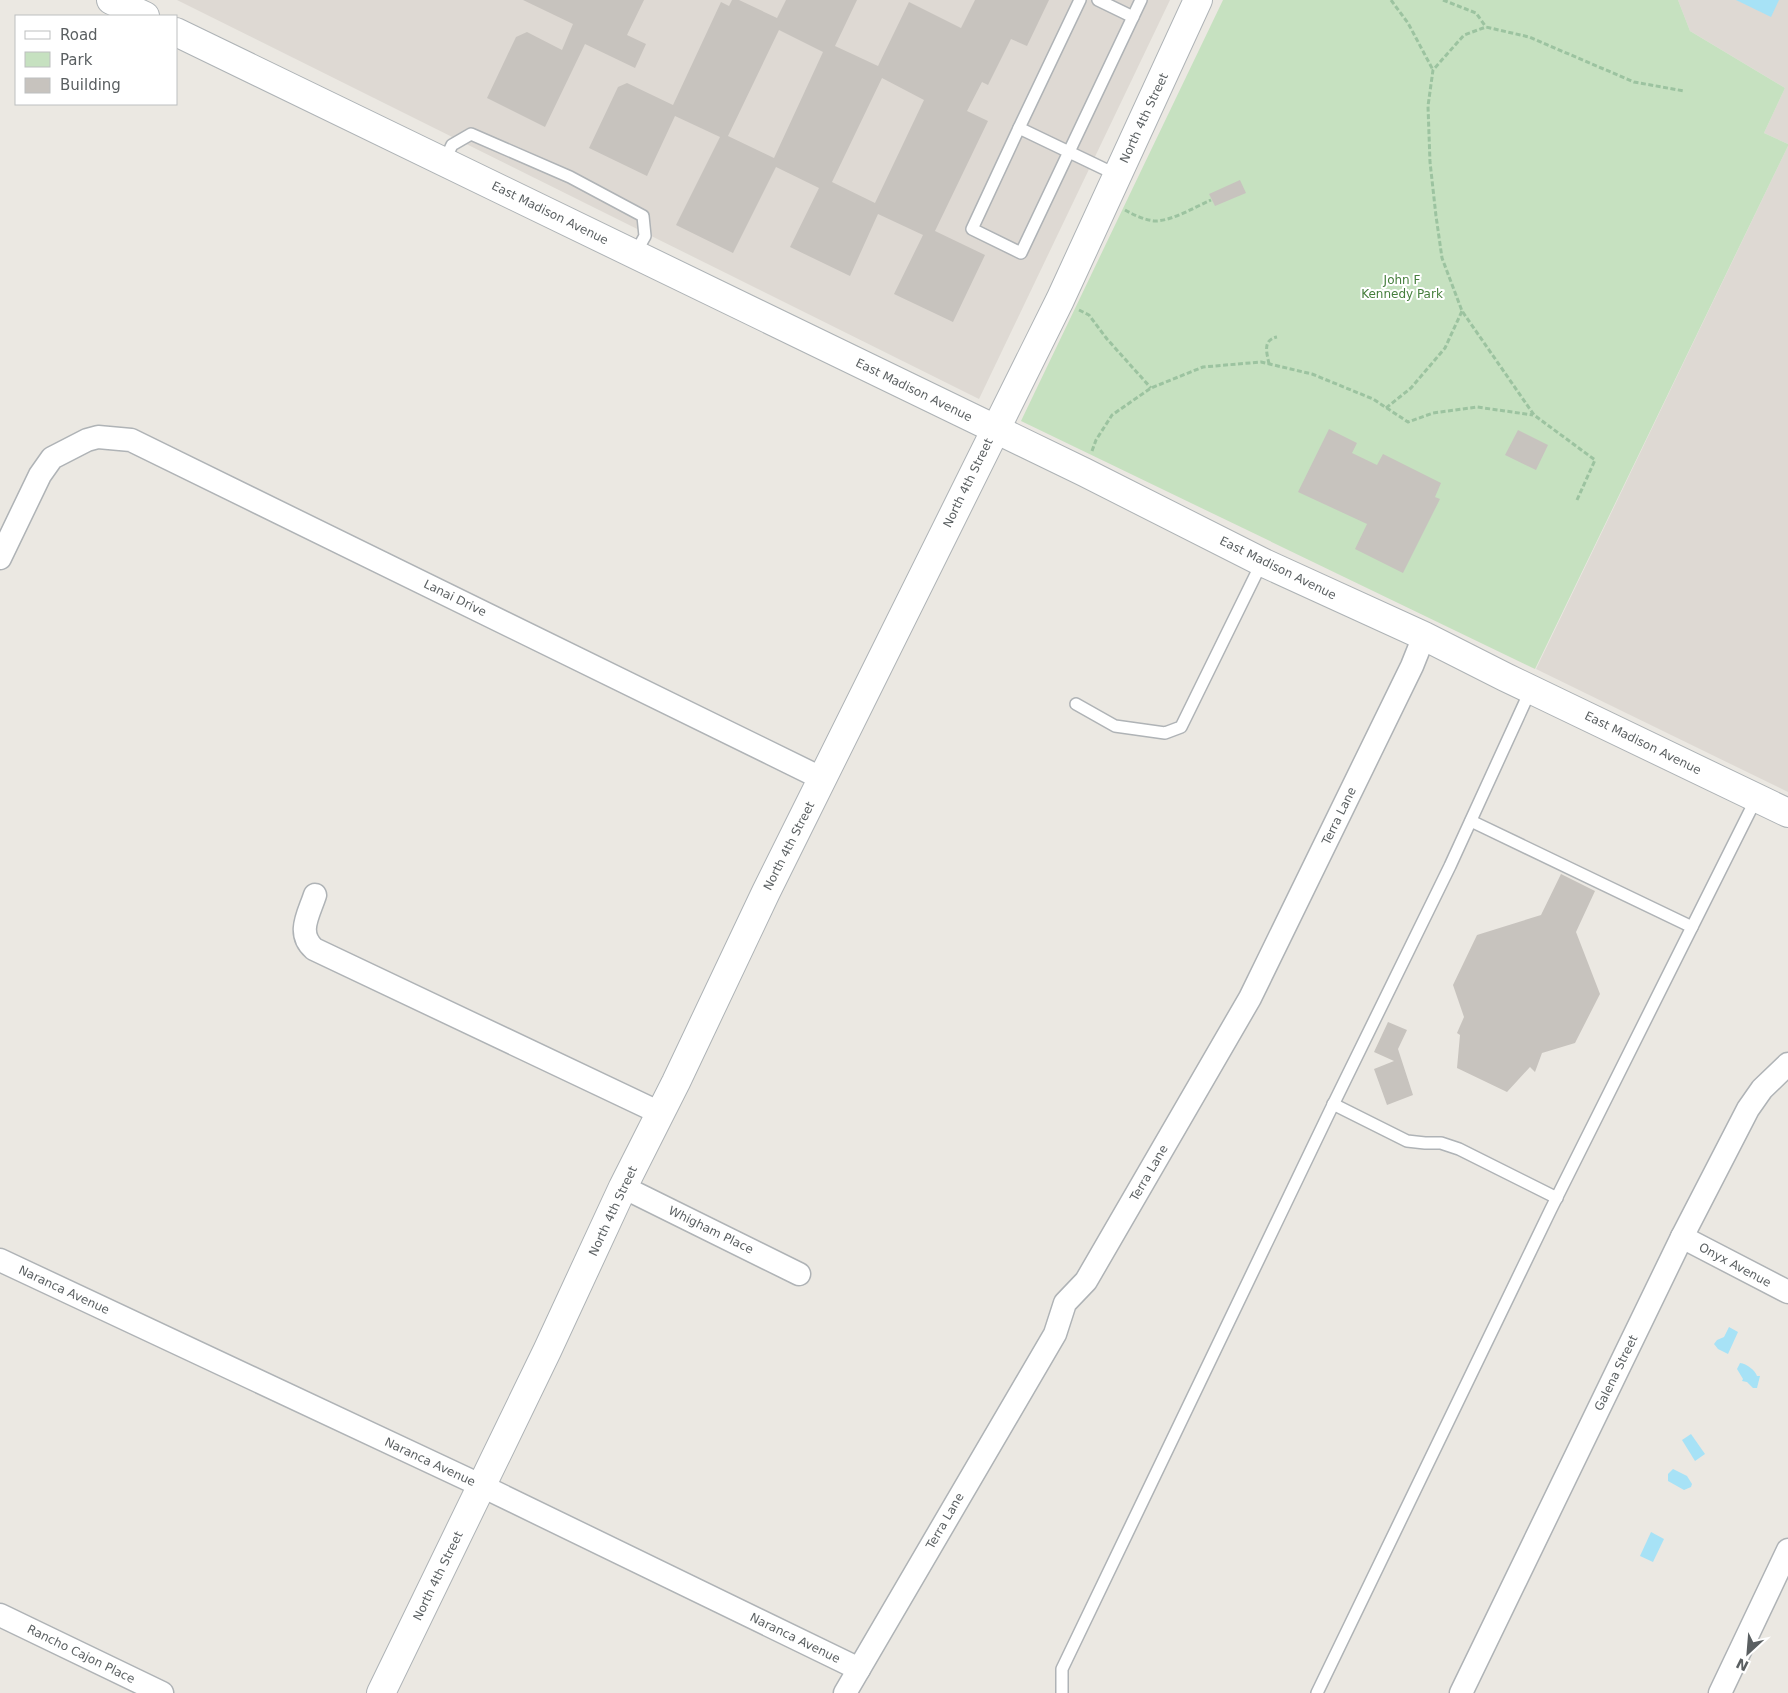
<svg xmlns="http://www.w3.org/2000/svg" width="1788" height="1693" viewBox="0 0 1788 1693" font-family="'DejaVu Sans',sans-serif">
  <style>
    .education { fill: #ded9d3 }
    .green { fill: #c6e1c0 }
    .water { fill: #a7e2f6 }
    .building { fill: #c7c3be; fill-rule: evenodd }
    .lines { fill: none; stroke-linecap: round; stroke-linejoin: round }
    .lane-casing { stroke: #afb3b6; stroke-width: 14 }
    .street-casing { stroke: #afb3b6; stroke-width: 25 }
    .secondary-casing { stroke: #aeb3b6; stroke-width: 30 }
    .path { stroke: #9cc3a0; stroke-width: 3; stroke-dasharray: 5 2.5; stroke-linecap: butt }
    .lane { stroke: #fff; stroke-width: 11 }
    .street { stroke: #fff; stroke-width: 22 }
    .secondary { stroke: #fff; stroke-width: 28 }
    .labels { text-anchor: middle; stroke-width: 4; stroke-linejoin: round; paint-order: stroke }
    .street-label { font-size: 12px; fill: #5a5f61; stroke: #fff }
    .park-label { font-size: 12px; fill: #457e3c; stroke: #fff }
  </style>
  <rect width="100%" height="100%" fill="#ebe8e2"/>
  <g class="education">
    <polygon points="177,0 1170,0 979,399"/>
    <polygon points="1678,0 1788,0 1788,144 1764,133 1785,88 1690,31"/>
    <polygon points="1788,146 1788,792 1536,669"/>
  </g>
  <polygon class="green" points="1223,0 1678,0 1690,31 1785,88 1764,133 1788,144 1788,146 1535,669 1021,421"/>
  <g class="water">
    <polygon points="1736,0 1779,0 1771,17"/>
    <polygon points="1729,1327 1738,1332 1728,1354 1718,1349 1714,1344 1717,1340 1724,1337"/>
    <path d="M1740,1363C1747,1364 1755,1370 1757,1376H1760L1757,1388H1753L1747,1382L1742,1381L1743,1379L1737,1369Z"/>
    <polygon points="1691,1434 1705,1454 1695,1461 1682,1440"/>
    <polygon points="1673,1469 1687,1476 1692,1484 1691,1487 1684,1490 1668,1481 1668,1474"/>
    <polygon points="1651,1532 1664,1539 1653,1562 1640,1556"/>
  </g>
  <g class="building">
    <polygon points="523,0 644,0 627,35 646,44 635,68 585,44 545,127 487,98 516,37 527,32 562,50 573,24"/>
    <path d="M732,0H739L777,18L786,0H857L835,46L878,66L909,2L961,28L975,0H1049L1027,46L1011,39L988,85L982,82L967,111L988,121L935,231L985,255L953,322L894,294L923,235L878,214L850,276L790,247L819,188L776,167L733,253L676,225L720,137L675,116L647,176L589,148L618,87L627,83L673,105L721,2L729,6ZM779,30L823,52L774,158L728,136ZM882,78L924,100L875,203L832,182Z"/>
    <polygon points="1240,180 1246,193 1215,206 1209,194"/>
    <polygon points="1329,429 1357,443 1352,453 1377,465 1383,454 1441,483 1435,497 1440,499 1403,573 1355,549 1367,524 1298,492"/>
    <polygon points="1518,430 1548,445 1536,470 1505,455"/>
    <polygon points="1561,874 1595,891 1576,932 1600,994 1575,1043 1542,1053 1535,1072 1530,1067 1507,1092 1457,1068 1460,1035 1457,1033 1464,1017 1453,985 1477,935 1541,915"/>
    <polygon points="1388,1022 1407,1030 1398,1049 1413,1095 1387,1105 1374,1069 1394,1061 1374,1052"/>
  </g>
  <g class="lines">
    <defs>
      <g id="lane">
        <polyline points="1098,0 1133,17"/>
        <polyline points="1019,128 1080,0"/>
        <polyline points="444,162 452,145 471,134 570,177 643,216 645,236 635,254"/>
        <polyline points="1117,175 1019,128 972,229 1021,253 1141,0"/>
        <polyline points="1076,704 1115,726 1165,733 1181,727 1262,562"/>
        <polyline points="1471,821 1692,927"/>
        <polyline points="1333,1104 1407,1141 1425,1143 1441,1143 1459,1149 1557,1198"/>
        <polyline points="1062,1693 1062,1669 1330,1111 1450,866 1531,689"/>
        <polyline points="1317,1693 1551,1209 1757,797"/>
      </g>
      <g id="street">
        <polyline points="0,558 40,475 52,458 87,440 98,437 131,440 823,779"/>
        <path d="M315,895C309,914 296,933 314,949L660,1113"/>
        <polyline points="623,1187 799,1274"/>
        <polyline points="1682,1237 1788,1292"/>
        <polyline points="0,1260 482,1486 859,1669"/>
        <polyline points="0,1615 162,1693"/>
        <polyline points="845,1693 1055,1334 1065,1303 1086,1281 1250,998 1412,666 1424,636"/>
        <polyline points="1461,1693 1682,1237 1748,1109 1762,1089 1788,1064"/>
        <polyline points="1720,1693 1788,1550"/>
      </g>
      <g id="secondary">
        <polyline points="111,0 145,16"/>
        <polyline points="176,32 1084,472 1262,562 1424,636 1505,677 1788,813"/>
        <polyline points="381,1693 547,1351 623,1187 676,1082 766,892 1060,300 1198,0"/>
      </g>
    </defs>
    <use href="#lane" class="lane-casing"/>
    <use href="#street" class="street-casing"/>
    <use href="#secondary" class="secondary-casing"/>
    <g class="path">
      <polyline points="1391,0 1408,23 1433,70"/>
      <polyline points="1443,0 1476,13 1486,27"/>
      <path d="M1125,210C1134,215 1144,220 1155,221C1172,221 1195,207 1211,200"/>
      <polyline points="1079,310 1089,315 1107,339 1151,388"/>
      <path d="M1269,364C1267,353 1262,340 1277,337"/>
      <polyline points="1386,408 1411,388 1445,348 1462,311"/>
      <polyline points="1092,451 1096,440 1112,415 1151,388 1203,367 1261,362 1312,374 1373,399 1408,422 1433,413 1477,407 1533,415"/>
      <polyline points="1577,500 1595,460 1534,415 1462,311 1442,258 1436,216 1430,162 1428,106 1433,70 1464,35 1486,27 1529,37 1634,82 1684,91"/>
    </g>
    <use href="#lane" class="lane"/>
    <use href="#street" class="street"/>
    <use href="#secondary" class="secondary"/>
  </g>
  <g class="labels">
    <g class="street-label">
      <text transform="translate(1144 118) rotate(-65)" y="4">North 4th Street</text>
      <text transform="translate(550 213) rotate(26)" y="4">East Madison Avenue</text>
      <text transform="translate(914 390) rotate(26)" y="4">East Madison Avenue</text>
      <text transform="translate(968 483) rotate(-64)" y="4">North 4th Street</text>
      <text transform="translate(1278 568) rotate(26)" y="4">East Madison Avenue</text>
      <text transform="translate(455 598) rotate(26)" y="4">Lanai Drive</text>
      <text transform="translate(1643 743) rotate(26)" y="4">East Madison Avenue</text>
      <text transform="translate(1339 816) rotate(-64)" y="4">Terra Lane</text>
      <text transform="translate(789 846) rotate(-63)" y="4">North 4th Street</text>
      <text transform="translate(1149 1173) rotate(-60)" y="4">Terra Lane</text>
      <text transform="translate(613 1211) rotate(-65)" y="4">North 4th Street</text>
      <text transform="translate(711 1230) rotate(26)" y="4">Whigham Place</text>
      <text transform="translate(1735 1265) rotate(28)" y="4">Onyx Avenue</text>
      <text transform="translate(64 1290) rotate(25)" y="4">Naranca Avenue</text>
      <text transform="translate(1616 1373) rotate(-64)" y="4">Galena Street</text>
      <text transform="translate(430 1462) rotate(25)" y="4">Naranca Avenue</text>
      <text transform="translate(945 1521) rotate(-60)" y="4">Terra Lane</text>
      <text transform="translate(438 1576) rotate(-64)" y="4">North 4th Street</text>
      <text transform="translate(795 1638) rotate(26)" y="4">Naranca Avenue</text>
      <text transform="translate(81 1654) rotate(26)" y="4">Rancho Cajon Place</text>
    </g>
    <g class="park-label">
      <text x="1402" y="284">John F<tspan x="1402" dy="14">Kennedy Park</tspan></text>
    </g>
  </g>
  <rect x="15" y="15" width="162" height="90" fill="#ffffff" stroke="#bdbfc0"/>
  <rect x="25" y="31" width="25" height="8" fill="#ffffff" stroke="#bdbfc0"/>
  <text x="60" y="40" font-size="15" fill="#5a5f61">Road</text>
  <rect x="25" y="52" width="25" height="15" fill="#c6e1c0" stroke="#bdbfc0"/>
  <text x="60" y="65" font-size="15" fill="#5a5f61">Park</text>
  <rect x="25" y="78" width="25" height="15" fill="#c7c3be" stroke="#bdbfc0"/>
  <text x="60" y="90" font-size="15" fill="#5a5f61">Building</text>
  <g transform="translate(1748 1653) rotate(206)" stroke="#ffffff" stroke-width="4" paint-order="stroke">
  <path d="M0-4L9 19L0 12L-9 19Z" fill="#5a5f61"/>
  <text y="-8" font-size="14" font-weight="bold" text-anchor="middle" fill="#5a5f61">N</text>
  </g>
</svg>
